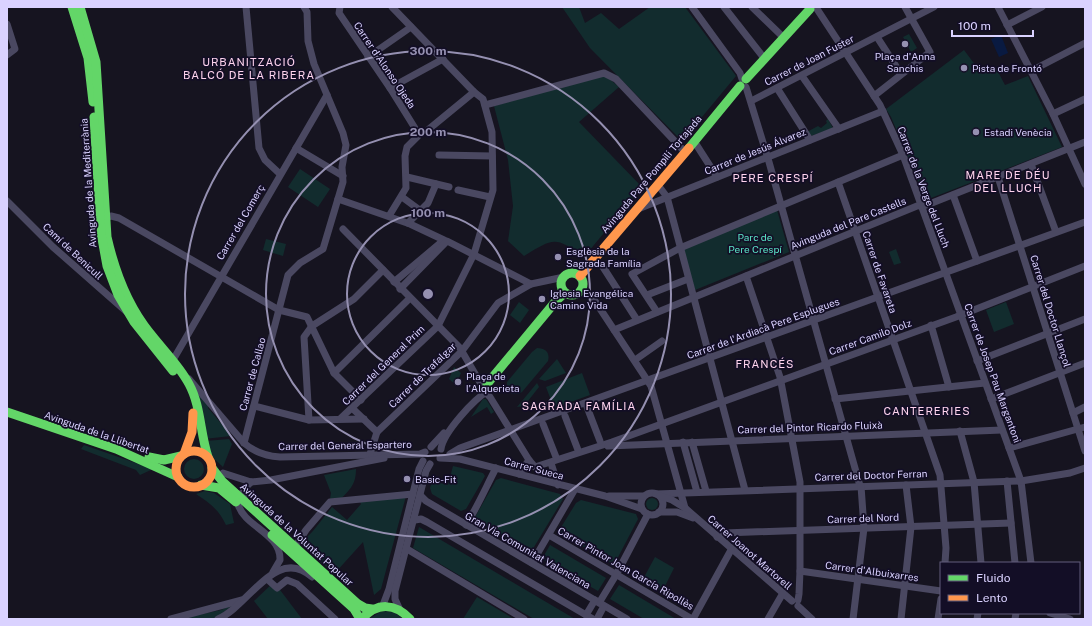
<svg xmlns="http://www.w3.org/2000/svg" width="1092" height="626" viewBox="0 0 1092 626" font-family="'Public Sans',sans-serif">
  <style>
    .green { fill: #122c2e }
    .water { fill: #091a41 }
    .lines { fill: none; stroke-linecap: round; stroke-linejoin: round }
    .street { stroke: #4a4861; stroke-width: 7 }
    .fast { stroke: #63d668; stroke-width: 9 }
    .slow { stroke: #ff974d; stroke-width: 9 }
    .ring { fill: none; stroke: #9590b1; stroke-width: 2 }
    .poi-dot { fill: #9590b1; stroke: #130e26; stroke-width: 1.5 }
    .labels { text-anchor: middle; stroke-width: 3.5; stroke-linejoin: round; paint-order: stroke }
    .poi-label { font-size: 10px; fill: #dad2ff; stroke: #130e26; text-anchor: start }
    .street-label { font-size: 10px; fill: #dad2ff; stroke: #130e26 }
    .park-label { font-size: 10px; fill: #5ae4c7; stroke: #130e26 }
    .neighbourhood-label { font-size: 11px; letter-spacing: 1px; fill: #ffd4ee; stroke: #130e26 }
    .centre { fill: #9590b1; stroke: #130e26; stroke-width: 2 }
    .ring-label { font-size: 12px; text-anchor: middle; font-weight: bold; fill: #9590b1; stroke: #130e26; stroke-width: 3.5; stroke-linejoin: round; paint-order: stroke }
  </style>
  <rect width="100%" height="100%" fill="#161420"/>
  <g class="green">
    <polygon points="562,7 579,7 585,23 601,13 619,29 650,7 685,7 736,76 682,141 590,48"/>
    <polygon points="909,34 917,48 911,52 903,37"/>
    <polygon points="964,50 982,74 996,68 1005,85 1028,76 1062,147 926,200 891,117 886,109"/>
    <path d="M606,76L619,87L579,122L642,187L584,257C555,236 554,238 524,256L508,241L513,206L508,160L494,106L596,77Z"/>
    <polygon points="828,119 833,128 811,136 807,132 818,126 821,128 827,123 826,121"/>
    <polygon points="300,169 330,189 318,207 288,187"/>
    <polygon points="777,210 789,252 695,290 683,249"/>
    <polygon points="266,239 286,244 283,256 263,250"/>
    <polygon points="896,249 901,263 894,265 889,252"/>
    <polygon points="519,302 529,310 520,323 510,315"/>
    <polygon points="1006,302 1014,324 994,332 986,310"/>
    <path d="M537,348C546,348 550,353 548,361L522,392L518,394H512L507,389V382L532,352Z"/>
    <polygon points="557,359 566,373 545,381 539,379"/>
    <polygon points="454,367 461,373 456,385 449,379"/>
    <polygon points="582,373 590,395 554,408 546,387"/>
    <polygon points="537,383 539,387 524,406 517,407"/>
    <polygon points="194,388 209,405 208,408 230,434 231,436 204,439"/>
    <polygon points="483,399 486,399 494,412 491,414 487,407 471,417"/>
    <polygon points="229,439 232,444 223,467 211,456 206,441"/>
    <polygon points="84,445 153,469 140,475 136,470 81,449"/>
    <circle cx="194" cy="469" r="10"/>
    <polygon points="453,466 483,473 485,476 466,509 461,511 432,494 430,488 432,481 448,485"/>
    <path d="M356,469C356,486 349,490 338,502L330,499L331,493L324,475Z"/>
    <polygon points="501,478 560,494 563,499 531,552 474,519 496,480"/>
    <path d="M205,491L214,493L230,504L234,523L226,525C219,510 210,503 196,494Z"/>
    <polygon points="406,496 381,589 374,595 363,542 335,573 319,561 301,543 313,531 332,507 347,520 361,504 359,500"/>
    <circle cx="652" cy="504" r="6"/>
    <polygon points="581,500 636,514 638,519 616,561 611,563 562,534 560,529 576,503"/>
    <polygon points="419,527 575,619 534,619 413,548"/>
    <polygon points="550,545 606,578 598,591 542,559"/>
    <polygon points="655,557 674,568 662,592 642,581"/>
    <polygon points="274,582 302,619 268,619 254,601"/>
    <polygon points="619,585 676,619 644,619 610,599"/>
    <polygon points="477,597 514,619 463,619"/>
    <polygon points="234,604 216,618 179,619 221,610"/>
    <polygon points="387,611 395,613 403,619 369,619 380,612"/>
  </g>
  <polygon class="water" points="1001,35 1008,53 999,57 991,39"/>
  <g class="lines">
    <g class="street">
      <polyline points="246,7 259,148 265,160 280,174"/>
      <polyline points="340,7 339,13 390,88 418,133 418,136 407,147 405,156 406,188 389,216"/>
      <polyline points="692,7 740,73 742,79"/>
      <polyline points="724,7 764,58"/>
      <polyline points="752,7 783,37"/>
      <polyline points="998,7 1053,114 1085,184"/>
      <polyline points="817,9 880,105 903,155 1021,481 1031,563"/>
      <polyline points="7,24 15,49 7,55"/>
      <polyline points="1007,25 1042,7"/>
      <polyline points="877,37 901,74"/>
      <polyline points="368,57 411,27"/>
      <polyline points="1031,71 1085,43"/>
      <polyline points="802,76 839,129"/>
      <polyline points="746,87 769,162 860,486"/>
      <polyline points="390,88 443,59"/>
      <polyline points="777,88 810,140"/>
      <polyline points="874,96 930,52 905,7"/>
      <polyline points="751,101 934,7"/>
      <polyline points="485,105 604,73 616,79 685,152"/>
      <polyline points="1053,114 1085,99"/>
      <polyline points="429,129 474,92"/>
      <polyline points="694,141 717,177"/>
      <polyline points="296,148 343,176"/>
      <polyline points="439,155 492,156"/>
      <polyline points="1031,164 1056,232"/>
      <polyline points="407,177 449,187"/>
      <polyline points="998,177 1085,451"/>
      <polyline points="838,182 940,475 946,548 945,563"/>
      <polyline points="658,185 667,197 745,490"/>
      <polyline points="458,190 490,197"/>
      <polyline points="953,195 977,261"/>
      <polyline points="402,197 421,211"/>
      <polyline points="338,199 410,224 444,240 394,282"/>
      <polyline points="7,201 53,247 127,312"/>
      <polyline points="638,209 883,111"/>
      <polyline points="106,218 111,216 119,218 279,310 307,317 334,373 361,400"/>
      <polyline points="408,223 428,203 436,184"/>
      <polyline points="343,229 460,348 481,384"/>
      <polyline points="603,267 637,320"/>
      <polyline points="746,276 780,377 800,482 800,571 799,594 798,600"/>
      <polyline points="400,289 447,241 531,284"/>
      <polyline points="582,289 593,298 651,386 685,508"/>
      <polyline points="647,295 688,279"/>
      <polyline points="657,312 632,274 680,248 903,155"/>
      <polyline points="931,325 949,387"/>
      <polyline points="614,330 917,206 927,205 1085,142"/>
      <polyline points="173,360 327,95"/>
      <polyline points="635,360 662,341"/>
      <polyline points="977,361 1085,319"/>
      <polyline points="334,373 410,298"/>
      <path d="M189,379L244,443C254,452 266,456 280,457L420,454L425,452"/>
      <polyline points="485,392 490,397 529,460 535,467 612,442 956,317 1085,266"/>
      <polyline points="835,399 985,383"/>
      <polyline points="991,399 1085,363"/>
      <polyline points="254,406 309,420 364,419"/>
      <polyline points="587,407 600,441"/>
      <polyline points="352,408 377,432"/>
      <polyline points="1073,413 1085,407"/>
      <polyline points="565,416 578,450"/>
      <polyline points="341,418 438,326 474,254 493,190 492,132 483,99 474,92 392,7"/>
      <polyline points="309,420 304,337 312,326 354,299 383,270"/>
      <polyline points="543,424 556,457"/>
      <polyline points="960,431 974,482 981,563"/>
      <polyline points="683,442 697,492"/>
      <polyline points="692,442 706,491"/>
      <polyline points="244,443 288,275 300,263 323,249 343,182 342,167 346,145 343,133 314,64 308,41 307,12 304,7"/>
      <polyline points="608,446 1002,430"/>
      <polyline points="431,447 444,433"/>
      <polyline points="1009,448 1085,427"/>
      <path d="M441,449C443,433 474,399 488,391"/>
      <polyline points="370,454 377,432 462,351 498,303 531,284 564,277"/>
      <polyline points="450,454 460,448 1085,222"/>
      <polyline points="440,458 460,459 605,496 642,509"/>
      <polyline points="551,463 558,485"/>
      <polyline points="223,473 251,482 271,480 384,458"/>
      <polyline points="519,474 529,460"/>
      <polyline points="1007,481 1015,563"/>
      <circle cx="652" cy="504" r="11"/>
      <polyline points="656,494 1021,481 1070,473 1085,468"/>
      <polyline points="421,496 426,501 627,619"/>
      <polyline points="609,496 643,496"/>
      <polyline points="660,496 672,500 685,508 792,601"/>
      <polyline points="245,501 243,490 251,482"/>
      <path d="M238,504C244,527 281,533 280,560L273,572"/>
      <polyline points="659,512 677,512 693,518"/>
      <polyline points="415,520 421,519 427,522 593,619"/>
      <path d="M466,525C478,506 486,487 496,468"/>
      <polyline points="549,535 692,619"/>
      <polyline points="717,537 724,533 1011,523"/>
      <polyline points="297,544 306,530 330,502 413,494"/>
      <polyline points="407,549 524,619"/>
      <polyline points="532,563 575,489"/>
      <polyline points="800,571 941,591"/>
      <polyline points="267,579 277,588 287,580 297,584 335,619"/>
      <polyline points="599,603 616,575 648,514"/>
      <polyline points="383,605 389,589 419,469 423,461"/>
      <polyline points="798,606 812,619"/>
      <polyline points="399,608 395,599 395,591 426,471 430,464"/>
      <polyline points="1050,613 1070,619"/>
      <polyline points="586,615 595,600"/>
      <polyline points="171,619 242,600"/>
      <path d="M218,619C249,606 276,545 312,577"/>
      <polyline points="597,619 604,606"/>
      <polyline points="693,619 731,550"/>
      <polyline points="768,619 783,593"/>
      <polyline points="853,619 864,528 861,486"/>
      <polyline points="901,619 911,527 906,485"/>
      <polyline points="938,619 941,599"/>
      <polyline points="977,619 978,613"/>
      <polyline points="1015,619 1016,613"/>
    </g>
    <g class="fast">
      <polyline points="72,7 88,58 93,102"/>
      <path d="M80,7L96,62L107,237C115,272 127,305 150,333C163,350 179,365 189,384C201,406 200,433 208,457"/>
      <polyline points="746,79 810,9"/>
      <polyline points="94,117 101,233 107,266 118,295 134,322 173,371"/>
      <polyline points="689,148 740,86"/>
      <circle cx="572" cy="284" r="11"/>
      <polyline points="487,384 556,301 565,293"/>
      <polyline points="7,412 116,449 178,477"/>
      <polyline points="149,457 164,460 181,456"/>
      <polyline points="212,468 222,481 358,604 365,608 372,609"/>
      <polyline points="201,485 219,488 236,502"/>
      <polyline points="272,535 354,609 360,619"/>
      <path d="M362,619C377,602 395,603 410,619"/>
    </g>
    <g class="slow">
      <polyline points="580,276 689,148"/>
      <circle cx="194" cy="469" r="18"/>
      <polyline points="184,454 192,432 193,413"/>
    </g>
  </g>
  <g class="ring">
    <circle cx="428" cy="294" r="81"/>
    <circle cx="428" cy="294" r="162"/>
    <circle cx="428" cy="294" r="243"/>
  </g>
  <g class="poi-dot">
    <circle cx="905" cy="44" r="4"/>
    <circle cx="964" cy="68" r="4"/>
    <circle cx="976" cy="132" r="4"/>
    <circle cx="558" cy="257" r="4"/>
    <circle cx="542" cy="299" r="4"/>
    <circle cx="458" cy="382" r="4"/>
    <circle cx="407" cy="479" r="4"/>
  </g>
  <g class="labels">
    <g class="poi-label">
      <text x="905" y="60" text-anchor="middle">Plaça d'Anna<tspan x="905" dy="12">Sanchis</tspan></text>
      <text x="972" y="72">Pista de Frontó</text>
      <text x="984" y="136">Estadi Venècia</text>
      <text x="566" y="255">Esglèsia de la<tspan x="566" dy="12">Sagrada Família</tspan></text>
      <text x="550" y="297">Iglesia Evangélica<tspan x="550" dy="12">Camino Vida</tspan></text>
      <text x="466" y="380">Plaça de<tspan x="466" dy="12">l'Alquerieta</tspan></text>
      <text x="415" y="483">Basic-Fit</text>
    </g>
    <g class="street-label">
      <text transform="translate(809 60) rotate(-27)" y="4">Carrer de Joan Fuster</text>
      <text transform="translate(385 65) rotate(56)" y="4">Carrer d'Alonso Ojeda</text>
      <text transform="translate(755 151) rotate(-22)" y="4">Carrer de Jesús Álvarez</text>
      <text transform="translate(651 174) rotate(-50)" y="4">Avinguda Pare Pompili Tortajada</text>
      <text transform="translate(88 183) rotate(-94)" y="4">Avinguda de la Mediterrània</text>
      <text transform="translate(924 187) rotate(69)" y="4">Carrer de la Verge del Lluch</text>
      <text transform="translate(240 222) rotate(-60)" y="4">Carrer del Comerç</text>
      <text transform="translate(848 223) rotate(-22)" y="4">Avinguda del Pare Castells</text>
      <text transform="translate(73 251) rotate(43)" y="4">Camí de Benicull</text>
      <text transform="translate(880 272) rotate(71)" y="4">Carrer de Favareta</text>
      <text transform="translate(1051 311) rotate(73)" y="4">Carrer del Doctor Llançol</text>
      <text transform="translate(763 328) rotate(-20)" y="4">Carrer de l'Ardiacà Pere Esplugues</text>
      <text transform="translate(870 337) rotate(-20)" y="4">Carrer Camilo Dolz</text>
      <text transform="translate(383 365) rotate(-44)" y="4">Carrer del General Prim</text>
      <text transform="translate(993 373) rotate(70)" y="4">Carrer de Josep Pau Margantoni</text>
      <text transform="translate(252 374) rotate(-75)" y="4">Carrer de Callao</text>
      <text transform="translate(422 375) rotate(-44)" y="4">Carrer de Trafalgar</text>
      <text transform="translate(810 427) rotate(-2)" y="4">Carrer del Pintor Ricardo Fluixà</text>
      <text transform="translate(97 432) rotate(19)" y="4">Avinguda de la Llibertat</text>
      <text transform="translate(345 445) rotate(-1)" y="4">Carrer del General Espartero</text>
      <text transform="translate(534 468) rotate(15)" y="4">Carrer Sueca</text>
      <text transform="translate(871 475) rotate(-2)" y="4">Carrer del Doctor Ferran</text>
      <text transform="translate(863 518) rotate(-2)" y="4">Carrer del Nord</text>
      <text transform="translate(297 534) rotate(42)" y="4">Avinguda de la Voluntat Popular</text>
      <text transform="translate(528 550) rotate(30)" y="4">Gran Via Comunitat Valenciana</text>
      <text transform="translate(750 552) rotate(41)" y="4">Carrer Joanot Martorell</text>
      <text transform="translate(626 568) rotate(30)" y="4">Carrer Pintor Joan García Ripollès</text>
      <text transform="translate(872 571) rotate(8)" y="4">Carrer d'Albuixarres</text>
    </g>
    <g class="park-label">
      <text x="755" y="241">Parc de<tspan x="755" dy="12">Pere Crespí</tspan></text>
    </g>
    <g class="neighbourhood-label">
      <text x="249" y="66">URBANITZACIÓ<tspan x="249" dy="13">BALCÓ DE LA RIBERA</tspan></text>
      <text x="1008" y="179">MARE DE DÉU<tspan x="1008" dy="13">DEL LLUCH</tspan></text>
      <text x="773" y="182">PERE CRESPÍ</text>
      <text x="765" y="368">FRANCÉS</text>
      <text x="579" y="410">SAGRADA FAMÍLIA</text>
      <text x="927" y="415">CANTERERIES</text>
    </g>
  </g>
  <circle cx="428" cy="294" r="6" class="centre"/>
  <g class="ring-label">
    <text x="428" y="55">300 m</text>
    <text x="428" y="136">200 m</text>
    <text x="428" y="217">100 m</text>
  </g>
  <rect width="1092" height="626" fill="none" stroke="#dad2ff" stroke-width="16"/>
  <rect x="940" y="562" width="140" height="52" fill="#130e26" stroke="#635c7d"/>
  <rect x="948" y="575" width="20" height="6" fill="#63d668" stroke="#635c7d"/>
  <text x="976" y="582" font-size="12" fill="#dad2ff">Fluido</text>
  <rect x="948" y="595" width="20" height="6" fill="#ff974d" stroke="#635c7d"/>
  <text x="976" y="602" font-size="12" fill="#dad2ff">Lento</text>
  <path d="M952 30v6h81v-6" fill="none" stroke="#dad2ff" stroke-width="2"/>
  <text x="958" y="30" font-size="12" fill="#dad2ff" stroke="#130e26" stroke-width="3" paint-order="stroke">100 m</text>
</svg>
